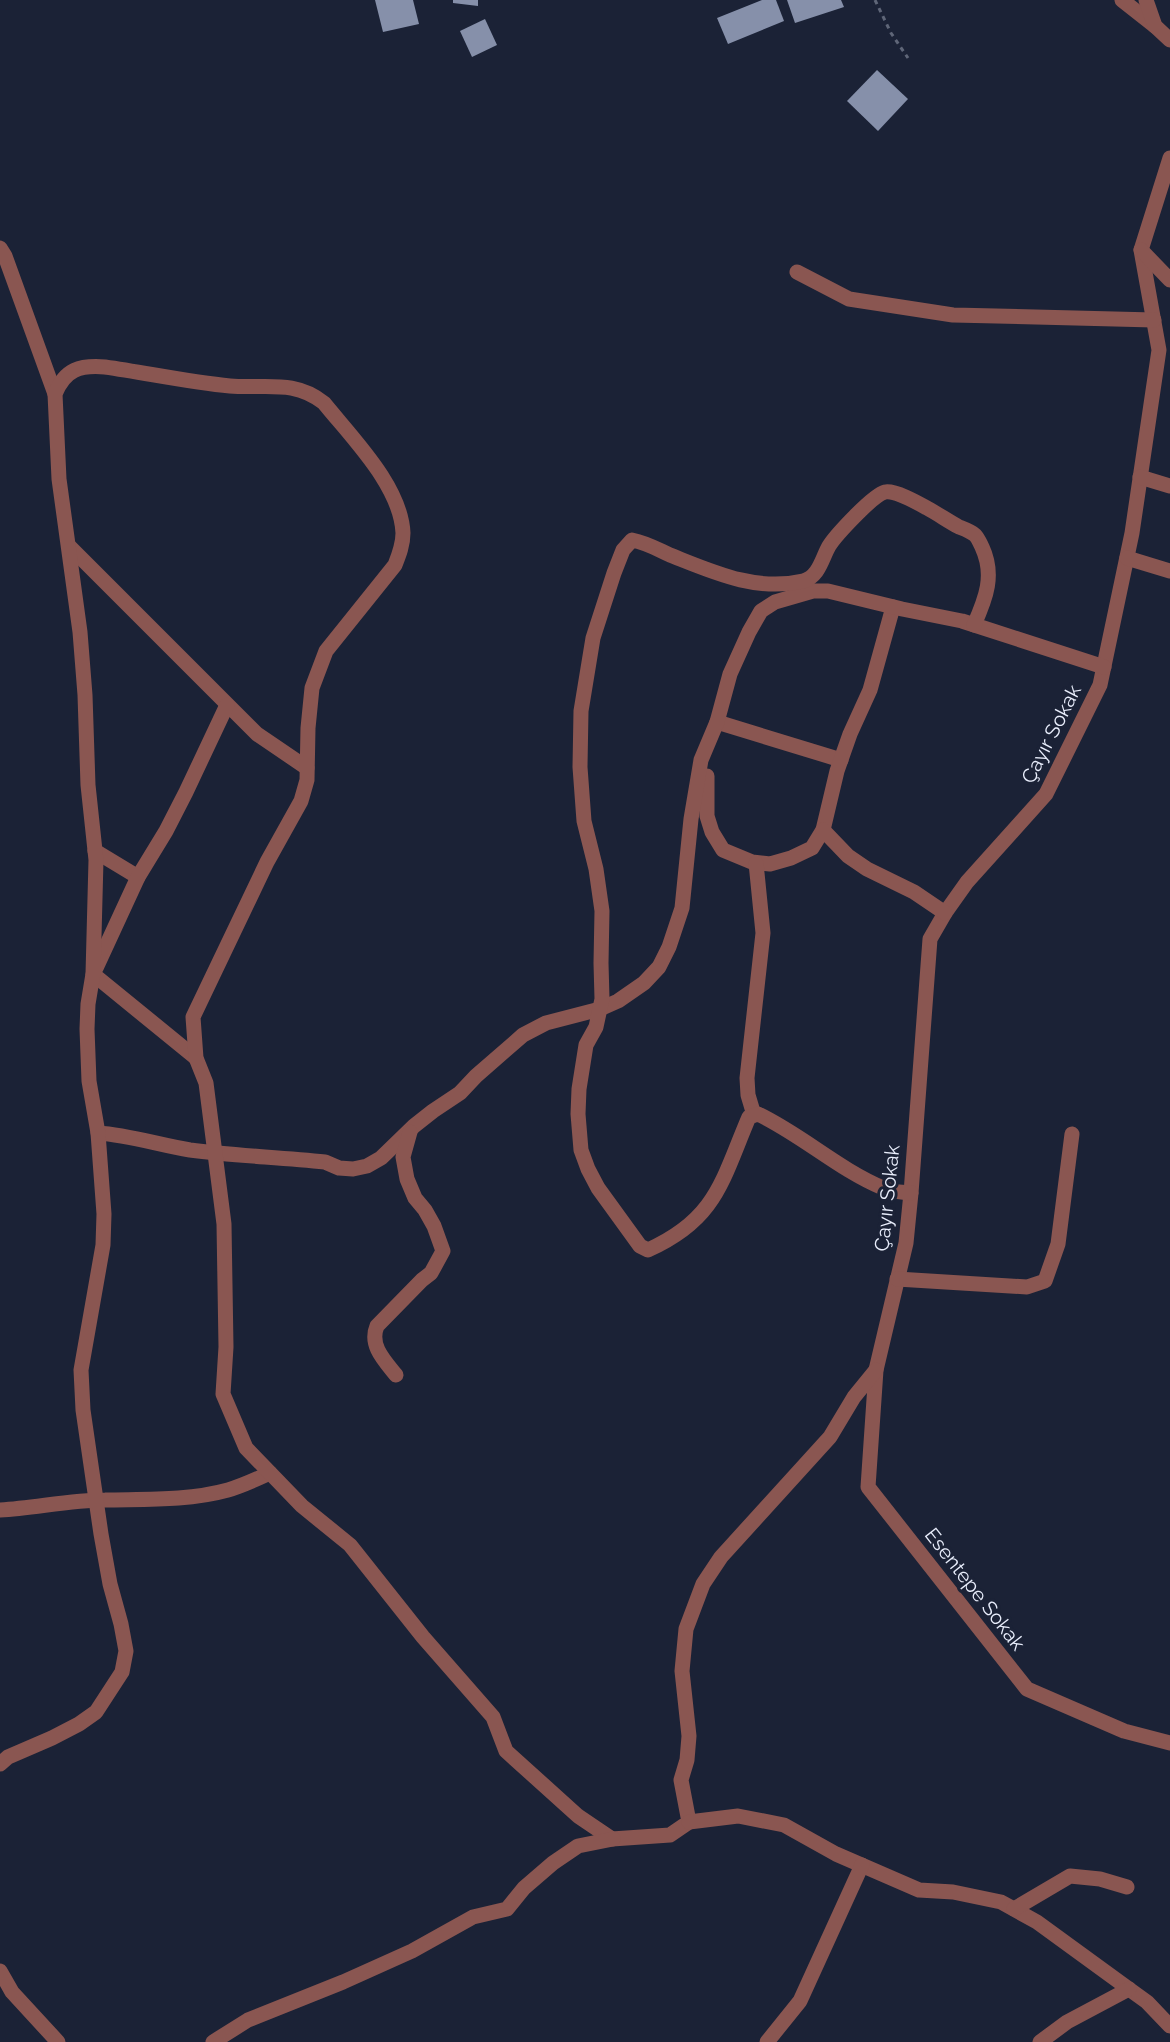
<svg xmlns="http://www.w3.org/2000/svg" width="1170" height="2042" viewBox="0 0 1170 2042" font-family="Raleway,sans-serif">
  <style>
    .building { fill: #8690aa }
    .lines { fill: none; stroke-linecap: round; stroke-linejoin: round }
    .path { stroke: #5f6678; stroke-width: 3; stroke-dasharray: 4.5 4.5; stroke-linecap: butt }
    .minor { stroke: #8a5651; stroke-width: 15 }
    .labels { text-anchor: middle; stroke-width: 6; stroke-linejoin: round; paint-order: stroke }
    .street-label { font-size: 20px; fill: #e9eefc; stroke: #1b2236 }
  </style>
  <rect width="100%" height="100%" fill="#1b2236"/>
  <g class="building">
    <polygon points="375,0 413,0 419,24 383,32"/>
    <polygon points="453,0 478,0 478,6 453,3"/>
    <polygon points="762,0 776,0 784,21 728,44 717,18"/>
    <polygon points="787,0 841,0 844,7 795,23"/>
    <polygon points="485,19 497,45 472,57 460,31"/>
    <polygon points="877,70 908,99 878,131 847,101"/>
  </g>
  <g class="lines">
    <polyline class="path" points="875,0 891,33 908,58"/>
    <g class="minor">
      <polyline points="1122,0 1155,26"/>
      <polyline points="1146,0 1155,26 1170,40"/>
      <polyline points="1170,158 1141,250 1159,350 1132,533 1100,685 1046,794 967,882 945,913 930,939 911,1193 906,1243 876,1370 868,1487 1027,1689 1124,1731 1170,1743"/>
      <polyline points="0,248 5,256 55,394"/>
      <polyline points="1141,250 1170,280"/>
      <polyline points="797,272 849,299 953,315 1154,320"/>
      <polyline points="1140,477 1170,486"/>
      <polyline points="69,546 257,734 307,768"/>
      <polyline points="1127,558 1170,571"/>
      <polyline points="717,722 841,760"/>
      <polyline points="707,776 707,816 712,832 723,850 752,862 770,864 791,858 812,848 823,830 837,771 850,734 870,690 893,607"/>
      <polyline points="823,830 848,856 867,869 914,892 945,913"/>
      <polyline points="95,851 138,877"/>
      <polyline points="96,968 138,877 166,831 186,792 227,705"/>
      <polyline points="93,974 196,1058"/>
      <polyline points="754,1115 748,1095 747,1078 763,933 756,863"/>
      <path d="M98,1133C129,1135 159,1145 190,1150C235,1156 280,1157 325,1162L339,1168L353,1169L367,1166L381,1158L414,1126L433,1111L460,1093L476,1076L523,1035L546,1023L600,1009L618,1001L644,983L659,967L669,947L682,908L691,819L701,760L717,722L730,674L749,632L761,611L775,602L813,591H828L902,609L962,621L1104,667"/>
      <path d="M911,1193C902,1192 892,1192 883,1188C838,1169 802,1135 758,1114L749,1117C722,1180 717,1219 648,1250L640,1246L598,1188L588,1169L581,1150L578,1114L579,1089L586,1045L596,1027L602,999L601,963L602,911L596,869L584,821L580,767L581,711L593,638L614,573L623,550L632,540C647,543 657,549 670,555C713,572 756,592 803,581C819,577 822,558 829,546C836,535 873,495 885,492C895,490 918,503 927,508C938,514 948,521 959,527C964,529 970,531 975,535C978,538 980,543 982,547C995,575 986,598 974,625"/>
      <polyline points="897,1279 1027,1287 1045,1281 1058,1244 1072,1134"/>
      <path d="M396,1375C384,1360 369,1345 377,1326L422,1280L431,1273L443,1251L434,1226L425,1210L415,1198L407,1179L403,1157L410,1132"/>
      <path d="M0,1510C35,1508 70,1500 105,1500C146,1499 188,1501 228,1490C242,1486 257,1479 270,1473"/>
      <path d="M0,1764L8,1757L52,1738L79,1724L96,1712L122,1672L126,1651L121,1624L110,1584L101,1534L83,1410L81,1370L103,1245L104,1214L98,1133L89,1081L87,1029L88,1004L93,974L96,860L88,785L85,695L80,632L59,479L55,394C65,369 80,365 105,367C147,373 189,382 230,386C265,389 294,379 324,403C352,438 401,486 403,533C403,545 399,555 395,565L326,651L312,688L308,728L307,780L301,801L267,862L193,1017L196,1058L206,1083L224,1224L226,1347L223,1394L246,1448L302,1506L350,1545L423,1637L493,1717L506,1751L578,1816L612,1839L670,1835L689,1822L681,1780L687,1760L689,1736L682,1671L686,1629L703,1584L721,1557L830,1437L854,1397L876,1370"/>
      <polyline points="689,1822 738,1816 784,1825 836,1854 919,1890 953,1892 1001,1902 1037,1922 1129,1989 1147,2002 1170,2026"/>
      <polyline points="1014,1909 1070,1876 1100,1879 1127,1887"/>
      <polyline points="0,1971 12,1992 58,2042"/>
      <polyline points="213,2042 248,2020 343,1982 412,1951 473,1917 507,1909 524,1888 553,1863 578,1846 613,1839"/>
      <polyline points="767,2042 800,2001 862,1865"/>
      <polyline points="1040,2042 1067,2022 1129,1989"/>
    </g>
  </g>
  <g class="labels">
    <g class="street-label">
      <text transform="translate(1051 734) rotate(-63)" y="7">Çayır Sokak</text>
      <text transform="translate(887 1198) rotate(-84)" y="7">Çayır Sokak</text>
      <text transform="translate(975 1589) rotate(52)" y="7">Esentepe Sokak</text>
    </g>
  </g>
</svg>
